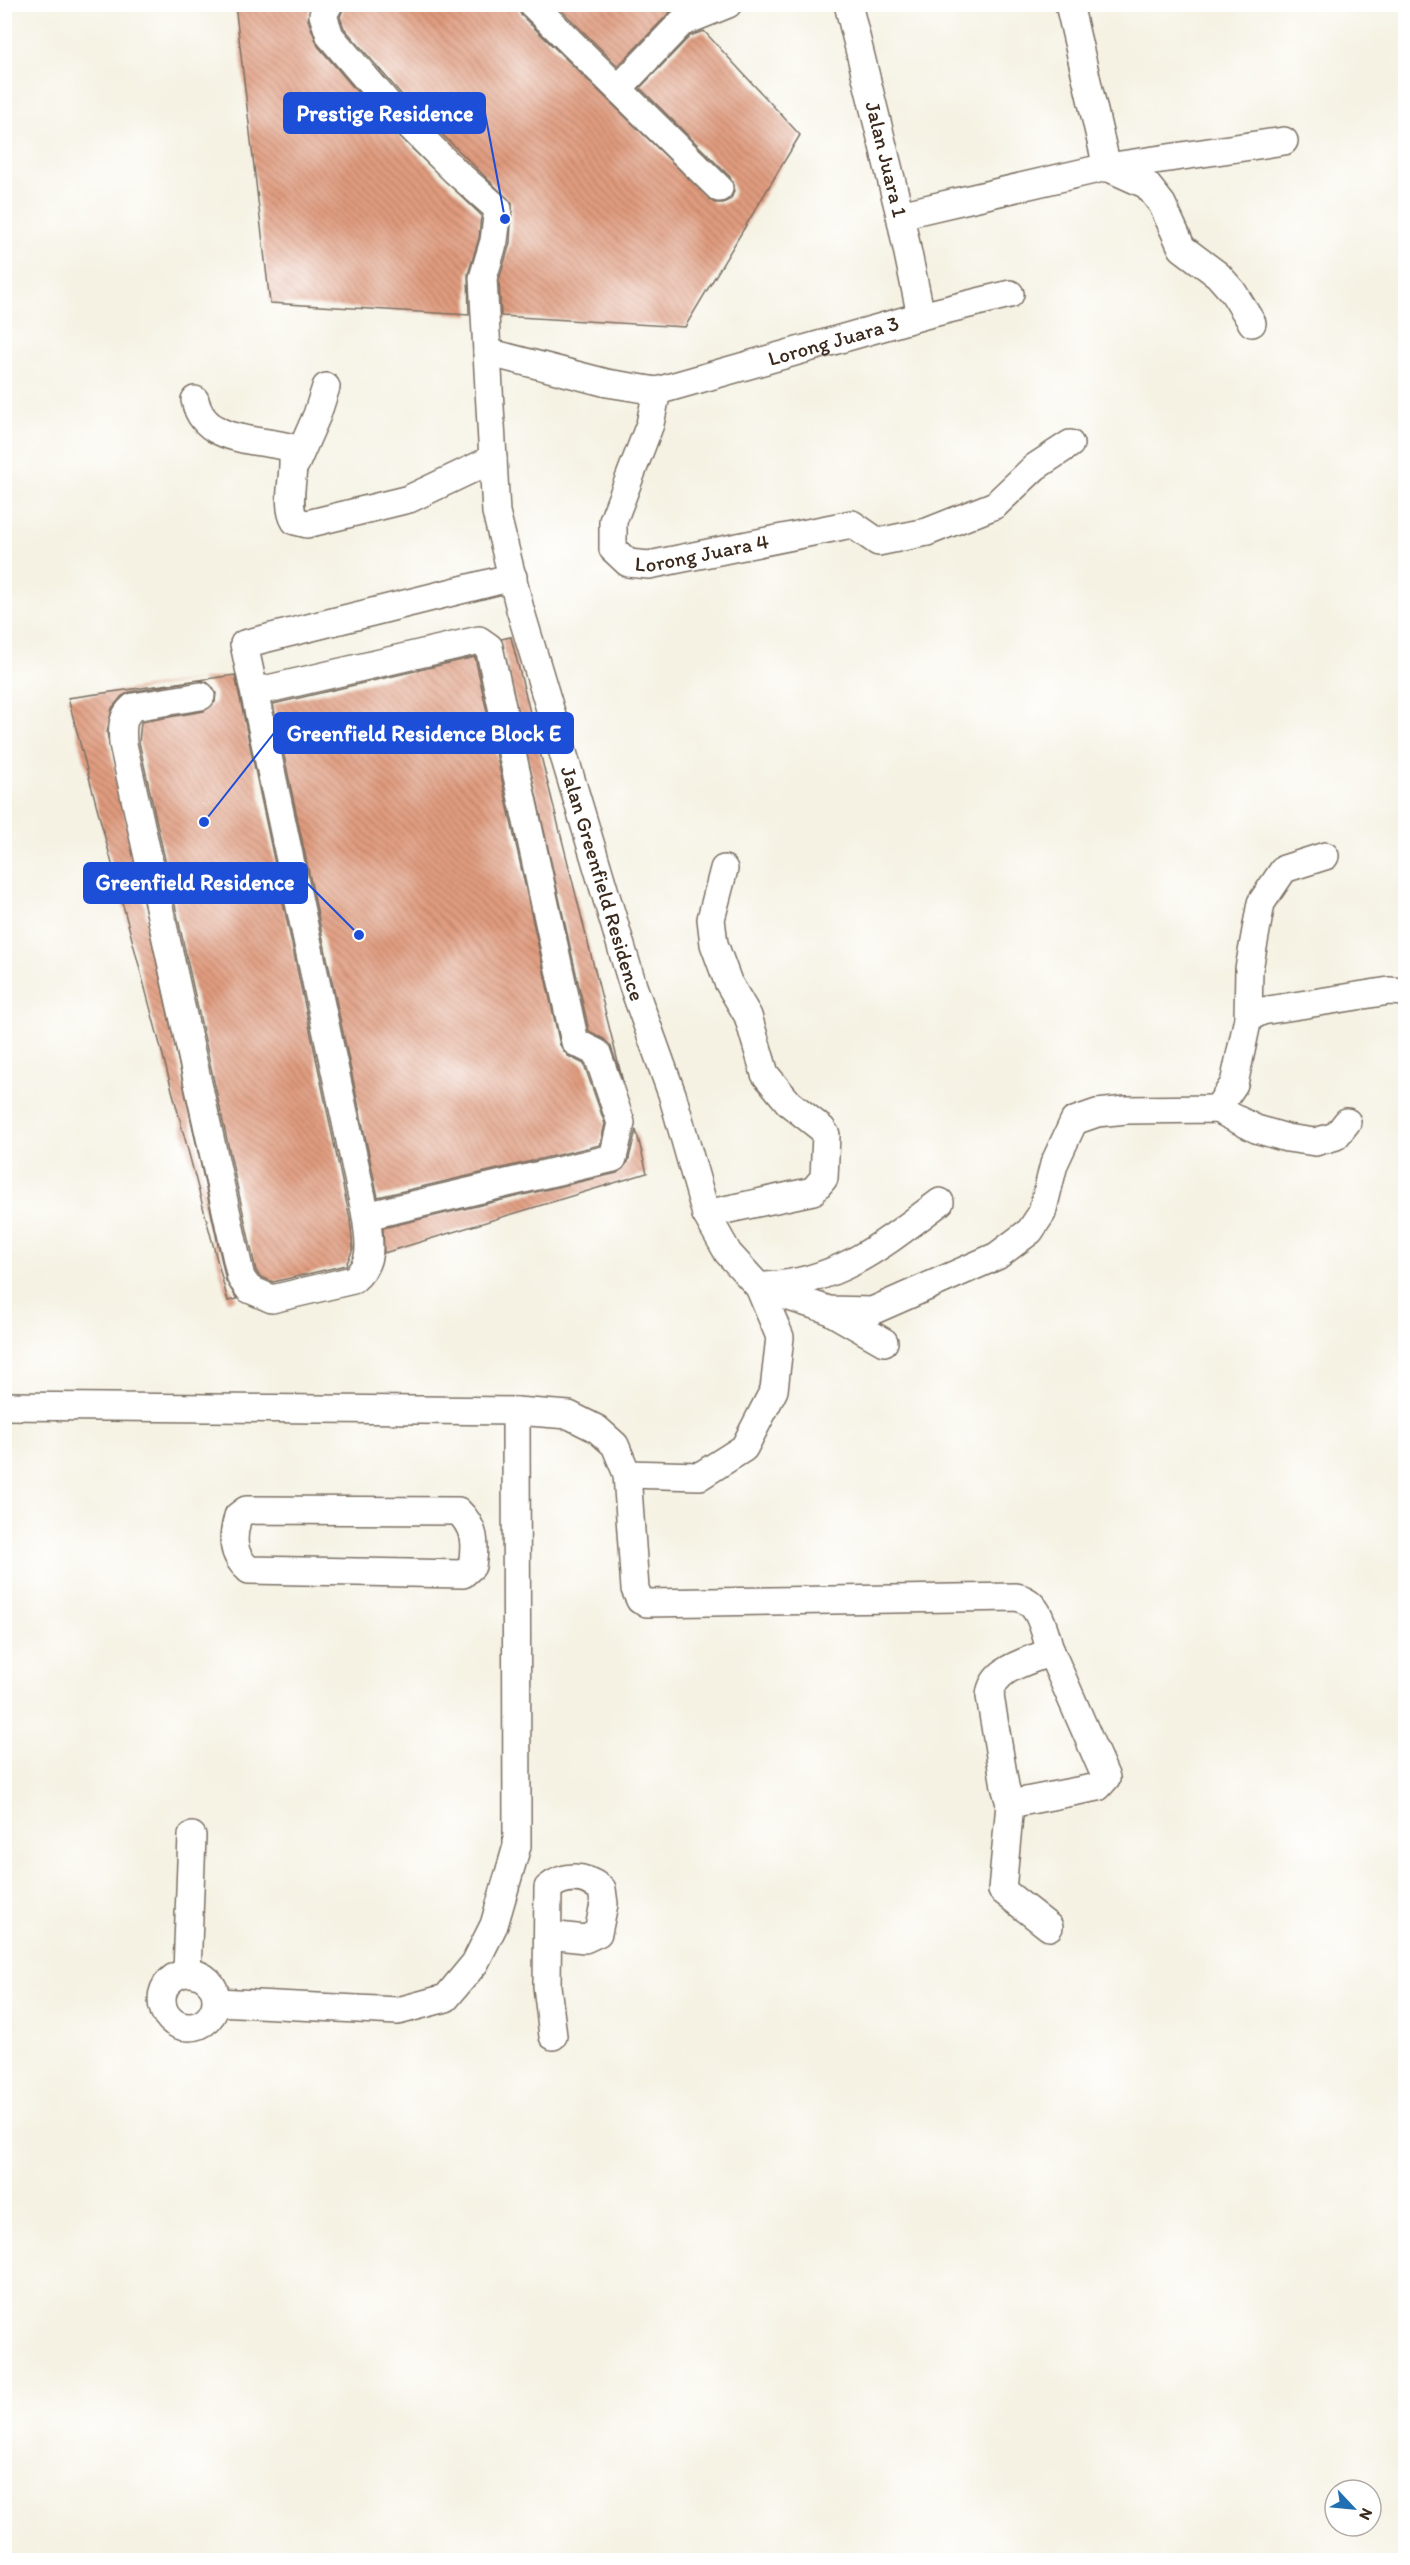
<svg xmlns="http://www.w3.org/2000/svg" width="1410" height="2565" viewBox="0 0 1410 2565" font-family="Itim,sans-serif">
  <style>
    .building { fill: url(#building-back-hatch) }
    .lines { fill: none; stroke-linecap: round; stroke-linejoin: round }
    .minor-casing { stroke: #7c7063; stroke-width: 30 }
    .minor { stroke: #fff; stroke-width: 27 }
    .labels { text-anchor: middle; stroke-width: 4.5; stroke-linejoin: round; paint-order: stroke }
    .street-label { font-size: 21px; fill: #3b2a1e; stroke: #fff }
    .leader { fill: none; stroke: #1d4ed8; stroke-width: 2 }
    .callout-dot { fill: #1d4ed8; stroke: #fff; stroke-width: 2 }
    .callout { fill: #1d4ed8; stroke: #1d4ed8; stroke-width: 2 }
    .callout-label { font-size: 22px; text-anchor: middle; font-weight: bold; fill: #fff }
  </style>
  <defs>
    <pattern id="building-back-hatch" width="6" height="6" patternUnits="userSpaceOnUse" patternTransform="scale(1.5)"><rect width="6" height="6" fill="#e09b7e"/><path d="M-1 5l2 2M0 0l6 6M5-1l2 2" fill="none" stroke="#b77f67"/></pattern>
  </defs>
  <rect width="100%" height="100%" fill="#fff"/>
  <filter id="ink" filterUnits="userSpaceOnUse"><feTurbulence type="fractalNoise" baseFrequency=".0167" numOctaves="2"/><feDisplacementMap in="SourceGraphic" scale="12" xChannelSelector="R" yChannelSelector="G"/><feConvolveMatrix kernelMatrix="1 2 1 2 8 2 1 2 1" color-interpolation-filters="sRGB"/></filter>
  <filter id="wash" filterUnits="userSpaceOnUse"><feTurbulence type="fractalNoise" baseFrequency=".008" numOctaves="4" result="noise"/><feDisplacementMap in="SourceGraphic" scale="24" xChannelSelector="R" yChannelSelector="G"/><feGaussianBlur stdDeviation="1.35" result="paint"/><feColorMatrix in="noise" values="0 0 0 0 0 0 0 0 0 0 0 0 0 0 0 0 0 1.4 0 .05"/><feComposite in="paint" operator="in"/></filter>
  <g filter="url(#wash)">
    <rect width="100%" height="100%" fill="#f5f2e3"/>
    <g id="blocks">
      <g class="building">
        <polygon points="235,4 311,4 308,20 318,46 378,116 481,215 479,238 468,274 469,315 270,303"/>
        <polygon points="345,4 517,4 521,15 714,203 723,203 731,199 734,191 730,177 640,88 690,36 704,31 800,135 685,327 501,316 499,280 510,243 512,203 401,94 344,28 340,17"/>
        <polygon points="555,4 680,4 682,6 670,12 618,66"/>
        <polygon points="511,637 623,1082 611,1047 604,1039 589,1031 501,639"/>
        <polygon points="475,657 560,1045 568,1056 584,1064 605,1124 600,1145 378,1197 273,704"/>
        <polygon points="235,675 350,1219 353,1249 346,1265 273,1282 259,1276 256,1271 139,742 141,722 204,711 215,702 216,693 207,682 199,680 130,692 122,696 112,708 107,733 226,1281 237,1299 228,1301 68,698"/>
        <polygon points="636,1130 647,1173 384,1253 383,1228 617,1173 628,1162"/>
      </g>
    </g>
  </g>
  <g filter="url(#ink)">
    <use href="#blocks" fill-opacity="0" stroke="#7c7063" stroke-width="1.5"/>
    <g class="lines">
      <defs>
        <g id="minor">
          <path id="s1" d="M329,4L323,15L330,36L389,105L455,171L498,209L494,241L483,278L489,389L496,512L520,609L633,986L672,1094L706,1214L728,1253L759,1287L780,1337L774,1390L744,1448L700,1476L627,1474"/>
          <polyline points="532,4 719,188"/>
          <path id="s2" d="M848,4L900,215L921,316"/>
          <polyline points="1069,4 1107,167 1147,185 1162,204 1182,248 1218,275 1233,292 1252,323"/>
          <polyline points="619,88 681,23 728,4"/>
          <polyline points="900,215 1107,167 1284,141"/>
          <path id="s3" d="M487,352L607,383L657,391L921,316L1010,294"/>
          <path id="s4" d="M657,391L650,424L613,521V549L628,563L649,565L852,524L878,542L927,532L995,505L1035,467L1070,444"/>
          <path d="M195,400C204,444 258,438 292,448C297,471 284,503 295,521L307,524L409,499L493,459"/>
          <polyline points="296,463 317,415 326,387"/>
          <polyline points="255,692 479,640 489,647 575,1042 597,1053 621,1123 613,1158 366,1216 244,644 513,577"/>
          <path d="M201,696L133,707C121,717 122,730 123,744L241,1278L249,1289L272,1299L353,1280C375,1262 369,1241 366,1216"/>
          <polyline points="1248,1018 1249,969 1261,903 1284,869 1325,856"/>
          <polyline points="1217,1109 1234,1084 1248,1018 1262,1011 1389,991 1406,992"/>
          <polyline points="706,1214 813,1191 824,1178 826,1135 822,1129 789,1103 765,1074 748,1016 728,982 714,944 711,919 724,869"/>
          <path d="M766,1286C839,1282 884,1244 940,1202"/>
          <polyline points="759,1287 829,1310 872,1311 997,1256 1030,1231 1042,1213 1054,1164 1074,1121 1097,1113 1126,1110 1217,1109 1256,1129 1287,1138 1315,1142 1336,1136 1347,1122"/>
          <polyline points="830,1311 884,1342"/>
          <path d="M4,1406L516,1411L569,1415L597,1429L615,1445L627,1474L635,1589L640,1600L647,1603L1016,1597C1041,1601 1044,1632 1051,1652"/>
          <path d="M246,1510L458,1511C475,1527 476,1543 472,1566L463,1574L249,1570C231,1554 232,1538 238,1516Z"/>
          <path d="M1051,1652L1106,1778L1098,1787L1010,1804L1005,1786L990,1696C992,1668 1029,1661 1051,1652Z"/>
          <polyline points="1010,1804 1002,1890 1049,1927"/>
          <path d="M549,1935L585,1939L598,1933L604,1904L602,1889C584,1875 565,1874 548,1888L547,1986L553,2036"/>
          <polyline points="187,1972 192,1836"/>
          <circle cx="189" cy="2000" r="27"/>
          <polyline points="217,2002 398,2011 446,1998 475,1963 494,1925 517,1846 516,1411"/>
        </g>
      </defs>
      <use href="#minor" class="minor-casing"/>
      <use href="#minor" class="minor"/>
    </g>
  </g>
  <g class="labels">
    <g class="street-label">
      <text dy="7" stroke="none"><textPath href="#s2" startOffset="160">Jalan Juara 1</textPath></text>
      <text dy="7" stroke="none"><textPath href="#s3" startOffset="358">Lorong Juara 3</textPath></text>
      <text dy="7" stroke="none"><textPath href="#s4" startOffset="261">Lorong Juara 4</textPath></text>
      <text dy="7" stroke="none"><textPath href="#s1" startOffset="968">Jalan Greenfield Residence</textPath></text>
    </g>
  </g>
  <path class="leader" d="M505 219L485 113M204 822L274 733M359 935L307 883"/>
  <g class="callout-dot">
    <circle cx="505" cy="219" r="6"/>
    <circle cx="204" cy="822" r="6"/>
    <circle cx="359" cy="935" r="6"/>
  </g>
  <g class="callout">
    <rect x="284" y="93" width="201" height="40" rx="6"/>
    <rect x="274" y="713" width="299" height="40" rx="6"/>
    <rect x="84" y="863" width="223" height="40" rx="6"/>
  </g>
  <g class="callout-label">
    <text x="385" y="121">Prestige Residence</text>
    <text x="424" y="741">Greenfield Residence Block E</text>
    <text x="195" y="890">Greenfield Residence</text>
  </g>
  <rect width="1410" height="2565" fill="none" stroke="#fff" stroke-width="24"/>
  <g transform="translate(1353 2508) rotate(116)"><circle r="28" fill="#ffffff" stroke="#b1aaa5" stroke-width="1.5"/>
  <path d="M0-4.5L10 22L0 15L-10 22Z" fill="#1f6fb2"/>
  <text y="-9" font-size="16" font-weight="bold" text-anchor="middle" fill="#3b2a1e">N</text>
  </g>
</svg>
